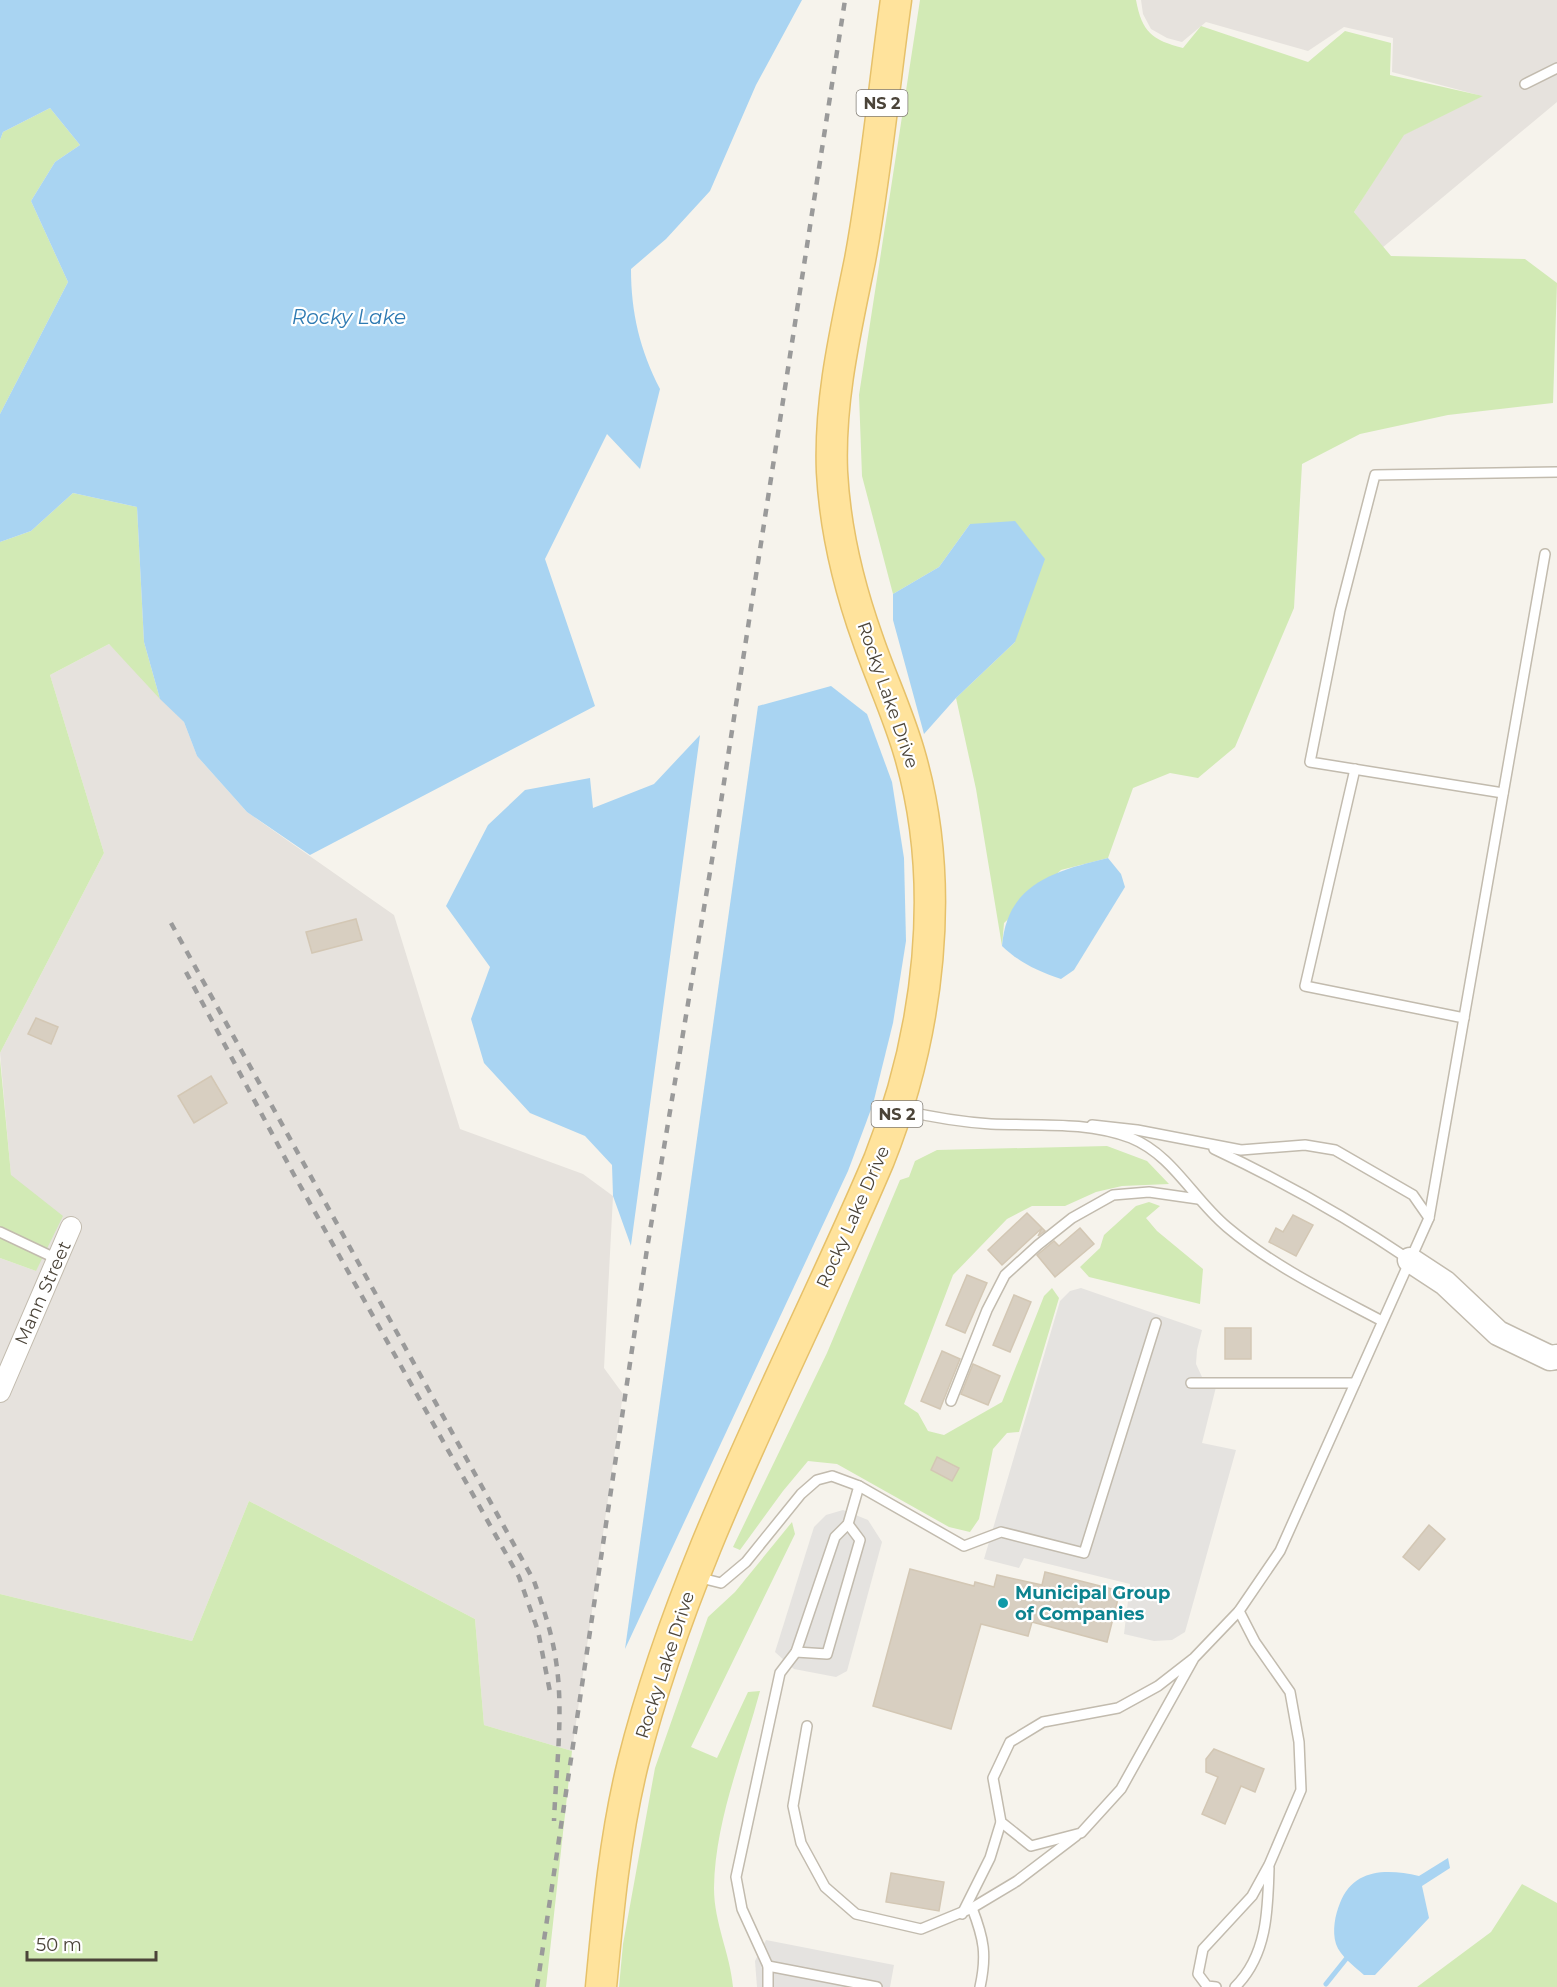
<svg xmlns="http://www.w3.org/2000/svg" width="1557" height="1987" viewBox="0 0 1557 1987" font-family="Montserrat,sans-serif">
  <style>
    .industrial { fill: #e6e2dd }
    .green { fill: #d2eab5 }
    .parking { fill: #e5e3e0 }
    .water { fill: #a9d4f2 }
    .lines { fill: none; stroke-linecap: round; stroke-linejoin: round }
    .stream { stroke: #a9d4f2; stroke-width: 5 }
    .building { fill: #d8cfc1; stroke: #d3c7b4; stroke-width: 1.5 }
    .service-casing { stroke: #c2bbae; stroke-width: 12 }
    .minor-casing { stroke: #c2bbae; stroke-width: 22 }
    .tertiary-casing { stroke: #c2bbae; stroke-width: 27 }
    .primary-casing { stroke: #e6c16a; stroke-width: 33 }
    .service { stroke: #fff; stroke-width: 9 }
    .minor { stroke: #fff; stroke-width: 20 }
    .tertiary { stroke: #fff; stroke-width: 24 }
    .primary { stroke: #ffe39c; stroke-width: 30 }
    .rail { stroke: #9a9a9a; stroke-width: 4.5; stroke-dasharray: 8 8; stroke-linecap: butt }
    .culture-dot { fill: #0f9aa8; stroke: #fff; stroke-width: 2 }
    .labels { text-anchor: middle; stroke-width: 4.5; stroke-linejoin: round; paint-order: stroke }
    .shield { fill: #fff; stroke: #817c74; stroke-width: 1.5 }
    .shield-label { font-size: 16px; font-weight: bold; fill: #4b4439 }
    .street-label { font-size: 18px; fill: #4b4439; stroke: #fff }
    .culture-label { font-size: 18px; font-weight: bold; fill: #0d838f; stroke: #fff; text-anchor: start }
    .water-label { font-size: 20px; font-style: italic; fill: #2e7ab2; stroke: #fff }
  </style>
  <rect width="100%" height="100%" fill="#f6f3ec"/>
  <g class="industrial">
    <polygon points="1141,0 1557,0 1557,102 1382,248 1354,212 1403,135 1482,96 1392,72 1393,38 1344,27 1308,51 1206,22 1182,42 1167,38 1151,29 1143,14"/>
    <polygon points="109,644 184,722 197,756 247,812 394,915 460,1129 583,1174 613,1196 604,1368 623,1394 572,1751 484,1725 475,1619 249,1501 192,1641 0,1594 0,1258 36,1271 11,1176 0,1053 104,853 50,675"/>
  </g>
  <g class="green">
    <path d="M920,0H1136C1142,32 1152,40 1183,48L1201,26L1308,62L1345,31L1391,43L1390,75L1483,96L1404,135L1354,212L1391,256L1525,259L1557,283L1553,403L1448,415L1360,434L1302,464L1294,608L1235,747L1198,778L1170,773L1133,788L1108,858L1061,870L1004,923L1002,946L976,789L956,698L1015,642L970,524L939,567L893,594L862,476L859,395Z"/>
    <polygon points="50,108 80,145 55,162 31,201 68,282 0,414 0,140 3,132"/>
    <polygon points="73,493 137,507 144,642 160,699 109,644 50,675 104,853 0,1053 0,542 31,531"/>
    <polygon points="0,1059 11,1175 63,1216 36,1271 0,1258"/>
    <polygon points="1107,1146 1147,1161 1169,1184 1122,1186 1096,1192 1065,1206 1032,1206 1007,1219 953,1275 904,1404 918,1413 928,1431 944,1435 1002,1402 1044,1296 1052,1288 1059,1298 1019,1432 1007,1433 993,1449 979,1519 970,1532 949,1527 837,1464 808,1461 783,1491 740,1550 733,1547 827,1353 900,1180 909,1177 915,1161 937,1150"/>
    <polygon points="1149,1202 1160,1206 1146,1218 1157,1231 1203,1269 1200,1304 1089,1277 1080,1267 1100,1248 1104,1235 1136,1206"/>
    <polygon points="249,1501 475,1619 484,1725 572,1751 546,1987 0,1987 0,1594 192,1641"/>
    <path d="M792,1522L795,1534L691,1747L717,1758L748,1692L760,1691C743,1755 715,1820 714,1888C714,1923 730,1953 733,1987H619L623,1944L655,1768L708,1617L735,1592Z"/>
    <polygon points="1522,1884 1557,1903 1557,1987 1417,1987 1491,1932"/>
  </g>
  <g class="parking">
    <polygon points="1081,1288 1202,1330 1197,1350 1196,1364 1202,1377 1217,1383 1202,1443 1236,1450 1185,1632 1172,1640 1154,1641 1124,1634 1130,1584 1024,1558 1019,1568 984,1559 1060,1301 1070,1291"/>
    <polygon points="843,1510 868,1520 882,1542 847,1671 836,1677 794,1669 775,1652 814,1527 826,1515"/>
    <polygon points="766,1940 894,1965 890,1987 757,1987 755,1961"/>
  </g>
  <g class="water">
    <path d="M0,0H802L756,85L710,191L666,239L631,269C631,313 640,350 660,389L640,469L607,434L545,559L595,706L310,855L247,812L197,756L184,722L160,699L144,642L137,507L73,493L31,531L0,542V414L68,282L31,201L55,162L80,145L50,108L3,132L0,140Z"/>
    <polygon points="1015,521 1045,559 1015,642 956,698 924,734 893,620 893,594 939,567 970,524"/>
    <polygon points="831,686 867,714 892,782 904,858 906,941 893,1023 873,1104 848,1171 625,1649 758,706"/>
    <polygon points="700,735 631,1245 631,1246 613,1196 612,1165 585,1136 530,1113 484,1063 471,1019 490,967 446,906 488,825 525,790 590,778 593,808 654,784"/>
    <path d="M1108,858L1121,874L1125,887L1074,970L1061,979C1037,971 1020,963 1002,946C1007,883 1055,871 1108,858Z"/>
    <path d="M1448,1858L1450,1868L1422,1886L1429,1918L1375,1975H1364C1355,1967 1340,1956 1336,1944C1332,1931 1335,1915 1340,1903C1354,1868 1387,1869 1419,1876Z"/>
  </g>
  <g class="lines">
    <polyline class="stream" points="1326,1984 1346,1959"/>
  </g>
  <g class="building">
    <polygon points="356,919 362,940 312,953 306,932"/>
    <polygon points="36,1018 58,1027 51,1044 28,1034"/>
    <polygon points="211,1076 227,1103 194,1123 178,1096"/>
    <polygon points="1027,1213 1045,1231 1038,1236 1042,1228 1002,1265 988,1250"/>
    <polygon points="1293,1215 1313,1225 1296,1256 1269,1242 1276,1228 1283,1232"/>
    <polygon points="1080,1228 1094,1244 1055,1277 1037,1255 1054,1241 1059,1246"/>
    <polygon points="967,1275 987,1283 965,1333 946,1325"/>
    <polygon points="1014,1295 1031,1302 1010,1352 993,1345"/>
    <rect x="1225" y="1328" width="26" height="31"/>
    <polygon points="942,1351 960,1359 940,1409 921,1401"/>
    <polygon points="973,1364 1000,1376 988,1405 961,1394"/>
    <polygon points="937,1457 959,1468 952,1481 931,1470"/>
    <polygon points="1429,1525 1445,1539 1419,1570 1403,1557"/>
    <polygon points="910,1569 974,1586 975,1582 994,1587 997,1575 1042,1585 1045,1572 1120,1591 1107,1642 1032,1622 1028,1636 981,1624 951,1729 873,1706"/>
    <polygon points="1214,1749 1264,1769 1255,1792 1241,1786 1225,1824 1202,1814 1218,1777 1206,1772 1206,1759"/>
    <polygon points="891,1873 944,1882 939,1911 886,1902"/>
  </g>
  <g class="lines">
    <defs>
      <g id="service">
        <polyline points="1525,84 1557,68"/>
        <polyline points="1355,769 1305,986 1464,1018"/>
        <polyline points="1503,793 1310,762 1340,611 1375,475 1557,472"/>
        <path d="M901,1110C931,1117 960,1122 991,1124C1037,1126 1086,1121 1131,1138C1173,1155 1193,1199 1227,1227C1273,1266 1329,1293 1382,1321"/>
        <polyline points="1092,1125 1137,1130 1241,1150 1305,1145 1335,1150 1413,1195 1429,1218"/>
        <path d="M1214,1149C1282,1181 1348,1218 1410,1260"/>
        <polyline points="0,1232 57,1259"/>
        <polyline points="1191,1383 1355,1383"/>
        <polyline points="951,1401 987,1310 1005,1275 1038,1245 1072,1218 1113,1195 1149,1192 1198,1199"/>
        <polyline points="697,1577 721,1583 746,1562 801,1494 817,1480 832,1476 859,1486 964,1546 1001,1532 1084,1553 1156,1323"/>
        <polyline points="796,1652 827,1654 860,1540 848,1524"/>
        <polyline points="1194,1658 1121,1789 1081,1833 1031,1846 1001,1822 993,1778 1010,1742 1043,1722 1118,1708 1158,1686 1194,1658 1239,1611 1280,1551 1429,1218 1545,554"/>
        <polyline points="807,1726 793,1806 801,1843 825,1887 856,1914 921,1929 972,1908 1017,1881 1076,1836"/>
        <path d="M972,1908C984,1939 987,1955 980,1987"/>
        <polyline points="962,1914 990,1858 1001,1822"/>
        <polyline points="768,1966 877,1987"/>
        <polyline points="768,1987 768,1966 742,1909 736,1877 780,1673 796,1652 835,1537 848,1524 859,1486"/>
        <polyline points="1216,1987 1207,1986 1198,1974 1203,1949 1252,1896 1269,1865 1301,1790 1299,1742 1290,1692 1255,1642 1239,1611"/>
        <path d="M1235,1987C1267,1956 1268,1910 1269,1868"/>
      </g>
      <polyline id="minor" points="0,1392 71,1227"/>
      <polyline id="tertiary" points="1410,1260 1445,1283 1498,1333 1550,1358 1557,1357"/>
      <path id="primary" d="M601,1987C608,1912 615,1836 633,1763C686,1552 794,1360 879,1160C929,1034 948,884 909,752C898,714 881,678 868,640C849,587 835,528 832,472C829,400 846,329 860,260C876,174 884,86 896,0"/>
    </defs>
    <use href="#service" class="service-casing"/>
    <use href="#minor" class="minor-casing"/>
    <use href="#tertiary" class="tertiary-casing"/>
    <use href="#primary" class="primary-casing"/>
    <use href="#service" class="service"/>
    <use href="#minor" class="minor"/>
    <use href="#tertiary" class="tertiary"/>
    <use href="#primary" class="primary"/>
    <g class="rail">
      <path d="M171,923L534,1581C543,1607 552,1633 556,1661C564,1713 556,1768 554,1821"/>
      <polyline points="186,972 293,1173 519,1577 538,1631 551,1697"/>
      <polyline points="537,1987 647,1249 712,860 845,0"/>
    </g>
  </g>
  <circle class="culture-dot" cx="1003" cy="1603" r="6"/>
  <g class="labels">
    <g class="shield">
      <rect x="856.5" y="90" width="51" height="26" rx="4.5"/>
      <rect x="871.5" y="1101" width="51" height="26" rx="4.5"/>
    </g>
    <g class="shield-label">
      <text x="882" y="109">NS 2</text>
      <text x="897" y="1120">NS 2</text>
    </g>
    <g class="street-label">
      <text transform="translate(888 695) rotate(71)" y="6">Rocky Lake Drive</text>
      <text transform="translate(853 1217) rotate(-66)" y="6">Rocky Lake Drive</text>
      <text transform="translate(43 1293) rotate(-66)" y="6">Mann Street</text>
      <text transform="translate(665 1665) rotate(-72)" y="6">Rocky Lake Drive</text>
    </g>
    <g class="culture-label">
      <text x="1015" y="1599">Municipal Group<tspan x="1015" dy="21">of Companies</tspan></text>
    </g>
    <g class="water-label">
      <text x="349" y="324">Rocky Lake</text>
    </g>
  </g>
  <path d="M27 1951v9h129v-9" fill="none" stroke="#4b4439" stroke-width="3"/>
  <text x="36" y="1951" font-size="18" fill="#4b4439" stroke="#ffffff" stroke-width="4.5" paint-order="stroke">50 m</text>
</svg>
